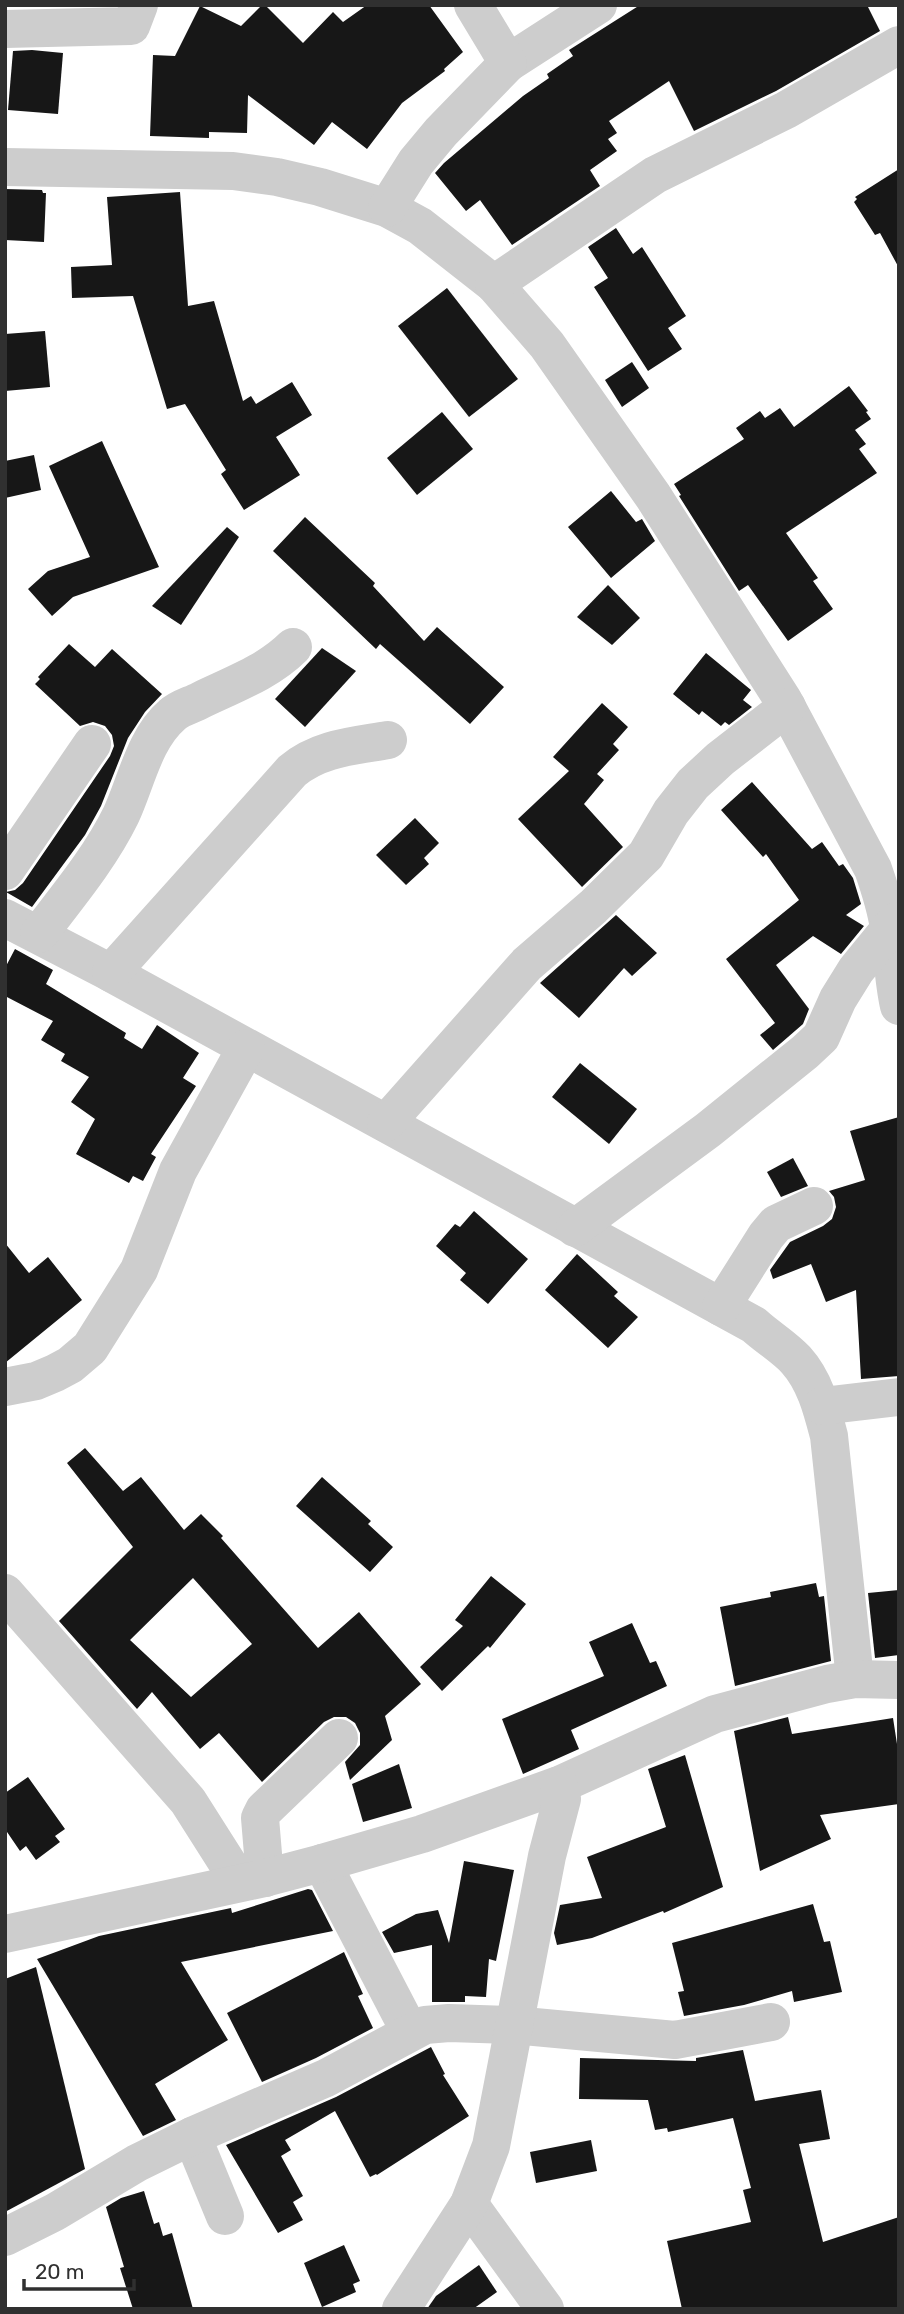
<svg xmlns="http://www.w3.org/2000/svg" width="904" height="2314" viewBox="0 0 904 2314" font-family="Rubik,sans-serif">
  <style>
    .building { fill: #171717; fill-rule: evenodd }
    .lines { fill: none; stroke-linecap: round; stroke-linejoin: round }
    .minor { stroke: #cdcdcd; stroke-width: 38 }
  </style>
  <rect width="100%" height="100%" fill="#fff"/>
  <g class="building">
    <polygon points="262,5 265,5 303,43 333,12 343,22 367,5 429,5 463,52 444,69 445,71 402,103 367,149 332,122 314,145 248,95 247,133 209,132 209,138 150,136 153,55 175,56 200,6 241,26"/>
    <polygon points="640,5 867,5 880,31 776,91 694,131 669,81 609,121 617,133 608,139 617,151 590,170 600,186 512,245 480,200 466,211 435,173 444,163 523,96 549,78 547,74 573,56 569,50"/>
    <polygon points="32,50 63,53 58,114 8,110 13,51"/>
    <polygon points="899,169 899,268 880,233 875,235 854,202 857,199 855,197"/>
    <polygon points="5,189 42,190 43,193 46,193 44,242 5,240"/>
    <polygon points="180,192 188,306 214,301 243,401 251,396 256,404 292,382 312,415 276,437 300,475 244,510 221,474 226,470 185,404 167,409 133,296 72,298 71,267 112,265 107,197"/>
    <polygon points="616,228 633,254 642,247 686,316 668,328 682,349 648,371 594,287 608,278 588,247"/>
    <polygon points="447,288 518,379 469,417 398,326"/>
    <polygon points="45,331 50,387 5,391 5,334"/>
    <polygon points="632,362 649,388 622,407 605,380"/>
    <polygon points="849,386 868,411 866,412 871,419 855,430 866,444 859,449 877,473 786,533 818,578 813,581 833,609 788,641 748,585 739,591 679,496 681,495 674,484 744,439 736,428 760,411 765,418 780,408 794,427"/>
    <polygon points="442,412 473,449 417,495 387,458"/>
    <polygon points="102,441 159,567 73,597 52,616 28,589 48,571 90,557 49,466"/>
    <polygon points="34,455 41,490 5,498 5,461"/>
    <polygon points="611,491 636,522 642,519 655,541 611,578 568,527"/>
    <polygon points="305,517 375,583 373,586 424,641 437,627 504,687 470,724 380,644 376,649 273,551"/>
    <polygon points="227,527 239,537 181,625 152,606"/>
    <polygon points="608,585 640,618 612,645 577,617"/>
    <polygon points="69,644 95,667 112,649 162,694 145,712 128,738 101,806 85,835 32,907 6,892 15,890 23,883 110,756 114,746 112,735 105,726 93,722 80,726 35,684 40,679 38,677"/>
    <polygon points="322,648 356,671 305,727 275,699"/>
    <polygon points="706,653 751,690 743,700 752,707 729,725 725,722 721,726 702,711 699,715 673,694"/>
    <polygon points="602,703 628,727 613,744 619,750 597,774 604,780 584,804 623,847 582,887 518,819 569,771 553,757"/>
    <polygon points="752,782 812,849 822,842 839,866 843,864 853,878 861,904 846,915 864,926 841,954 813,936 776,965 809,1009 803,1024 773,1050 760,1035 775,1023 726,959 799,900 766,854 763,857 721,810"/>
    <polygon points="415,818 439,843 424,858 429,864 406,885 376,855"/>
    <polygon points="616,915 657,953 632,976 624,968 579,1018 540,983"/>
    <polygon points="15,949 53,970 46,984 126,1033 124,1038 142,1049 157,1025 199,1053 183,1078 196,1086 151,1154 156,1157 143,1181 133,1176 129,1183 76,1154 95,1119 71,1102 89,1077 61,1061 65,1054 41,1040 53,1021 5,996 5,968"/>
    <polygon points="580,1063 637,1109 609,1144 552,1097"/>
    <polygon points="899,1117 899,1376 861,1379 856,1290 826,1302 811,1264 773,1279 770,1270 790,1242 823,1226 832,1219 836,1207 834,1197 829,1191 865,1180 850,1131"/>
    <polygon points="793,1158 808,1186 781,1197 767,1172"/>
    <polygon points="474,1211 528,1259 488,1304 460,1280 466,1273 436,1246 455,1224 460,1227"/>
    <polygon points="5,1243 29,1273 48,1257 82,1300 5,1363"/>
    <polygon points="577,1254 618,1292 614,1296 638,1317 608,1348 545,1290"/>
    <path d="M85,1448L123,1491L141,1477L184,1530L201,1514L223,1536L221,1538L318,1648L359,1612L421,1684L385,1716L392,1740L350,1780L345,1762L360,1745V1733L355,1723L346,1717H334L324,1722L262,1782L219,1733L200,1749L152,1692L137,1709L59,1621L133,1547L67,1463ZM193,1578L252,1644L191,1697L130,1640Z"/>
    <polygon points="322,1477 371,1521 368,1524 393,1547 370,1572 296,1506"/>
    <polygon points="491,1576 526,1604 490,1648 488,1646 442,1691 420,1667 463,1626 455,1620"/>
    <polygon points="816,1583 819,1597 824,1596 831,1661 735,1686 720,1607 771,1597 770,1592"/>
    <polygon points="899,1590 899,1655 875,1658 868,1593"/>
    <polygon points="632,1623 650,1663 656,1661 667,1686 571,1730 579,1749 523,1774 502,1719 604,1676 589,1642"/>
    <polygon points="788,1717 792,1734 893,1718 899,1757 899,1804 820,1815 831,1839 760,1871 734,1731"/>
    <polygon points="685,1755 723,1887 664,1913 663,1911 592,1938 557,1945 554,1933 560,1905 602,1898 587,1857 666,1827 648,1769"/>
    <polygon points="399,1764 412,1808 363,1822 352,1784"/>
    <polygon points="28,1777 65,1829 55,1836 60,1842 36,1860 26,1846 20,1851 5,1829 5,1793"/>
    <polygon points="464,1861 514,1870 496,1961 489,1959 486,1997 465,1996 465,2002 432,2002 432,1945 394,1953 382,1932 416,1914 438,1910 449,1943"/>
    <polygon points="308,1889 312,1890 333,1931 181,1962 228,2040 155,2084 176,2120 143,2136 37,1959 99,1936 231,1908 232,1913"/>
    <polygon points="813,1904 824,1942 830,1941 842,1992 794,2002 792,1991 744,2005 684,2016 678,1992 684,1991 672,1943"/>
    <polygon points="344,1952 363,1994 358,1996 373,2028 316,2058 262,2082 227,2013"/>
    <polygon points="36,1967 85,2169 5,2212 5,1979"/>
    <polygon points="431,2047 445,2074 443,2075 469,2116 377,2175 376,2174 370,2177 335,2111 285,2140 291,2150 281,2156 303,2196 293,2202 303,2220 278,2233 226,2145 336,2097"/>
    <polygon points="743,2050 755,2101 821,2090 830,2139 799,2144 823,2242 899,2217 899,2309 682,2309 667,2241 751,2222 743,2190 751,2188 733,2118 668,2132 667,2128 655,2130 648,2100 579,2099 580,2058 696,2061 696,2058"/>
    <polygon points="591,2140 597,2171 536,2183 530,2152"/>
    <polygon points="144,2191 154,2224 159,2222 163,2236 172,2233 193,2309 133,2309 120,2268 124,2267 106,2207 121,2198"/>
    <polygon points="344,2245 360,2281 353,2284 356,2292 322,2307 304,2263"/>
    <polygon points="479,2265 497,2292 473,2309 427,2309 436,2296"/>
  </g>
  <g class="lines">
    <g class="minor">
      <polyline points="5,29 131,26 139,5"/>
      <polyline points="508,63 598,5"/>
      <path d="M5,167L233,171L277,177L320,187L387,208L420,226L494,284L547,345L653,496L783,700L873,869C880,889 886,908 889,928C893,955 893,980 899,1006"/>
      <polyline points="387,208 416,162 441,132 508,63 473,5"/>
      <polyline points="494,284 655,175 786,110 899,45"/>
      <polyline points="5,871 92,744"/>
      <path d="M5,918L111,973L754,1325C767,1337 784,1347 796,1360C815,1381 822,1409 829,1436L855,1679"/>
      <path d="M39,934C68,896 100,858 121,815C136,783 144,739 172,715C179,708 192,705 201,700C232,685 268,672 293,647"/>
      <path d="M111,973L292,771C319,748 354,746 388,740"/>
      <polyline points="386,1123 527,964 593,907 646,855 671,812 693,784 720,759 787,707"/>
      <polyline points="575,1228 708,1130 805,1052 821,1037 838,999 856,970 896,921"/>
      <polyline points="721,1307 766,1236 776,1224 814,1206"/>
      <polyline points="5,1387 36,1381 55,1373 70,1365 90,1348 139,1270 178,1171 246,1048"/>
      <polyline points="822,1406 899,1397"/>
      <polyline points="5,1593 188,1801 228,1864 233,1884"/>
      <polyline points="322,1863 410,2032"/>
      <polyline points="265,1878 260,1818 264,1810 339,1738"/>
      <polyline points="5,1934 265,1878 322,1863 422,1834 559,1785 715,1714 827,1684 855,1679 899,1680"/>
      <polyline points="192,2136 225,2216"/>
      <polyline points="469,2204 545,2309"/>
      <polyline points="5,2237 55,2212 137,2163 192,2136 326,2078 425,2025 449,2023 513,2025 675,2040 771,2022"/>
      <polyline points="401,2309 469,2204 491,2146 547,1856 562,1799 559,1785"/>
    </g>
  </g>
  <rect width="904" height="2314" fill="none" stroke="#303030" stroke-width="14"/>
  <path d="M24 2279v10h110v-10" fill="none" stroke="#303030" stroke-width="3.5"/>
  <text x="35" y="2279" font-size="21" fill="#303030" stroke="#ffffff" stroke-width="5" paint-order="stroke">20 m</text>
</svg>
